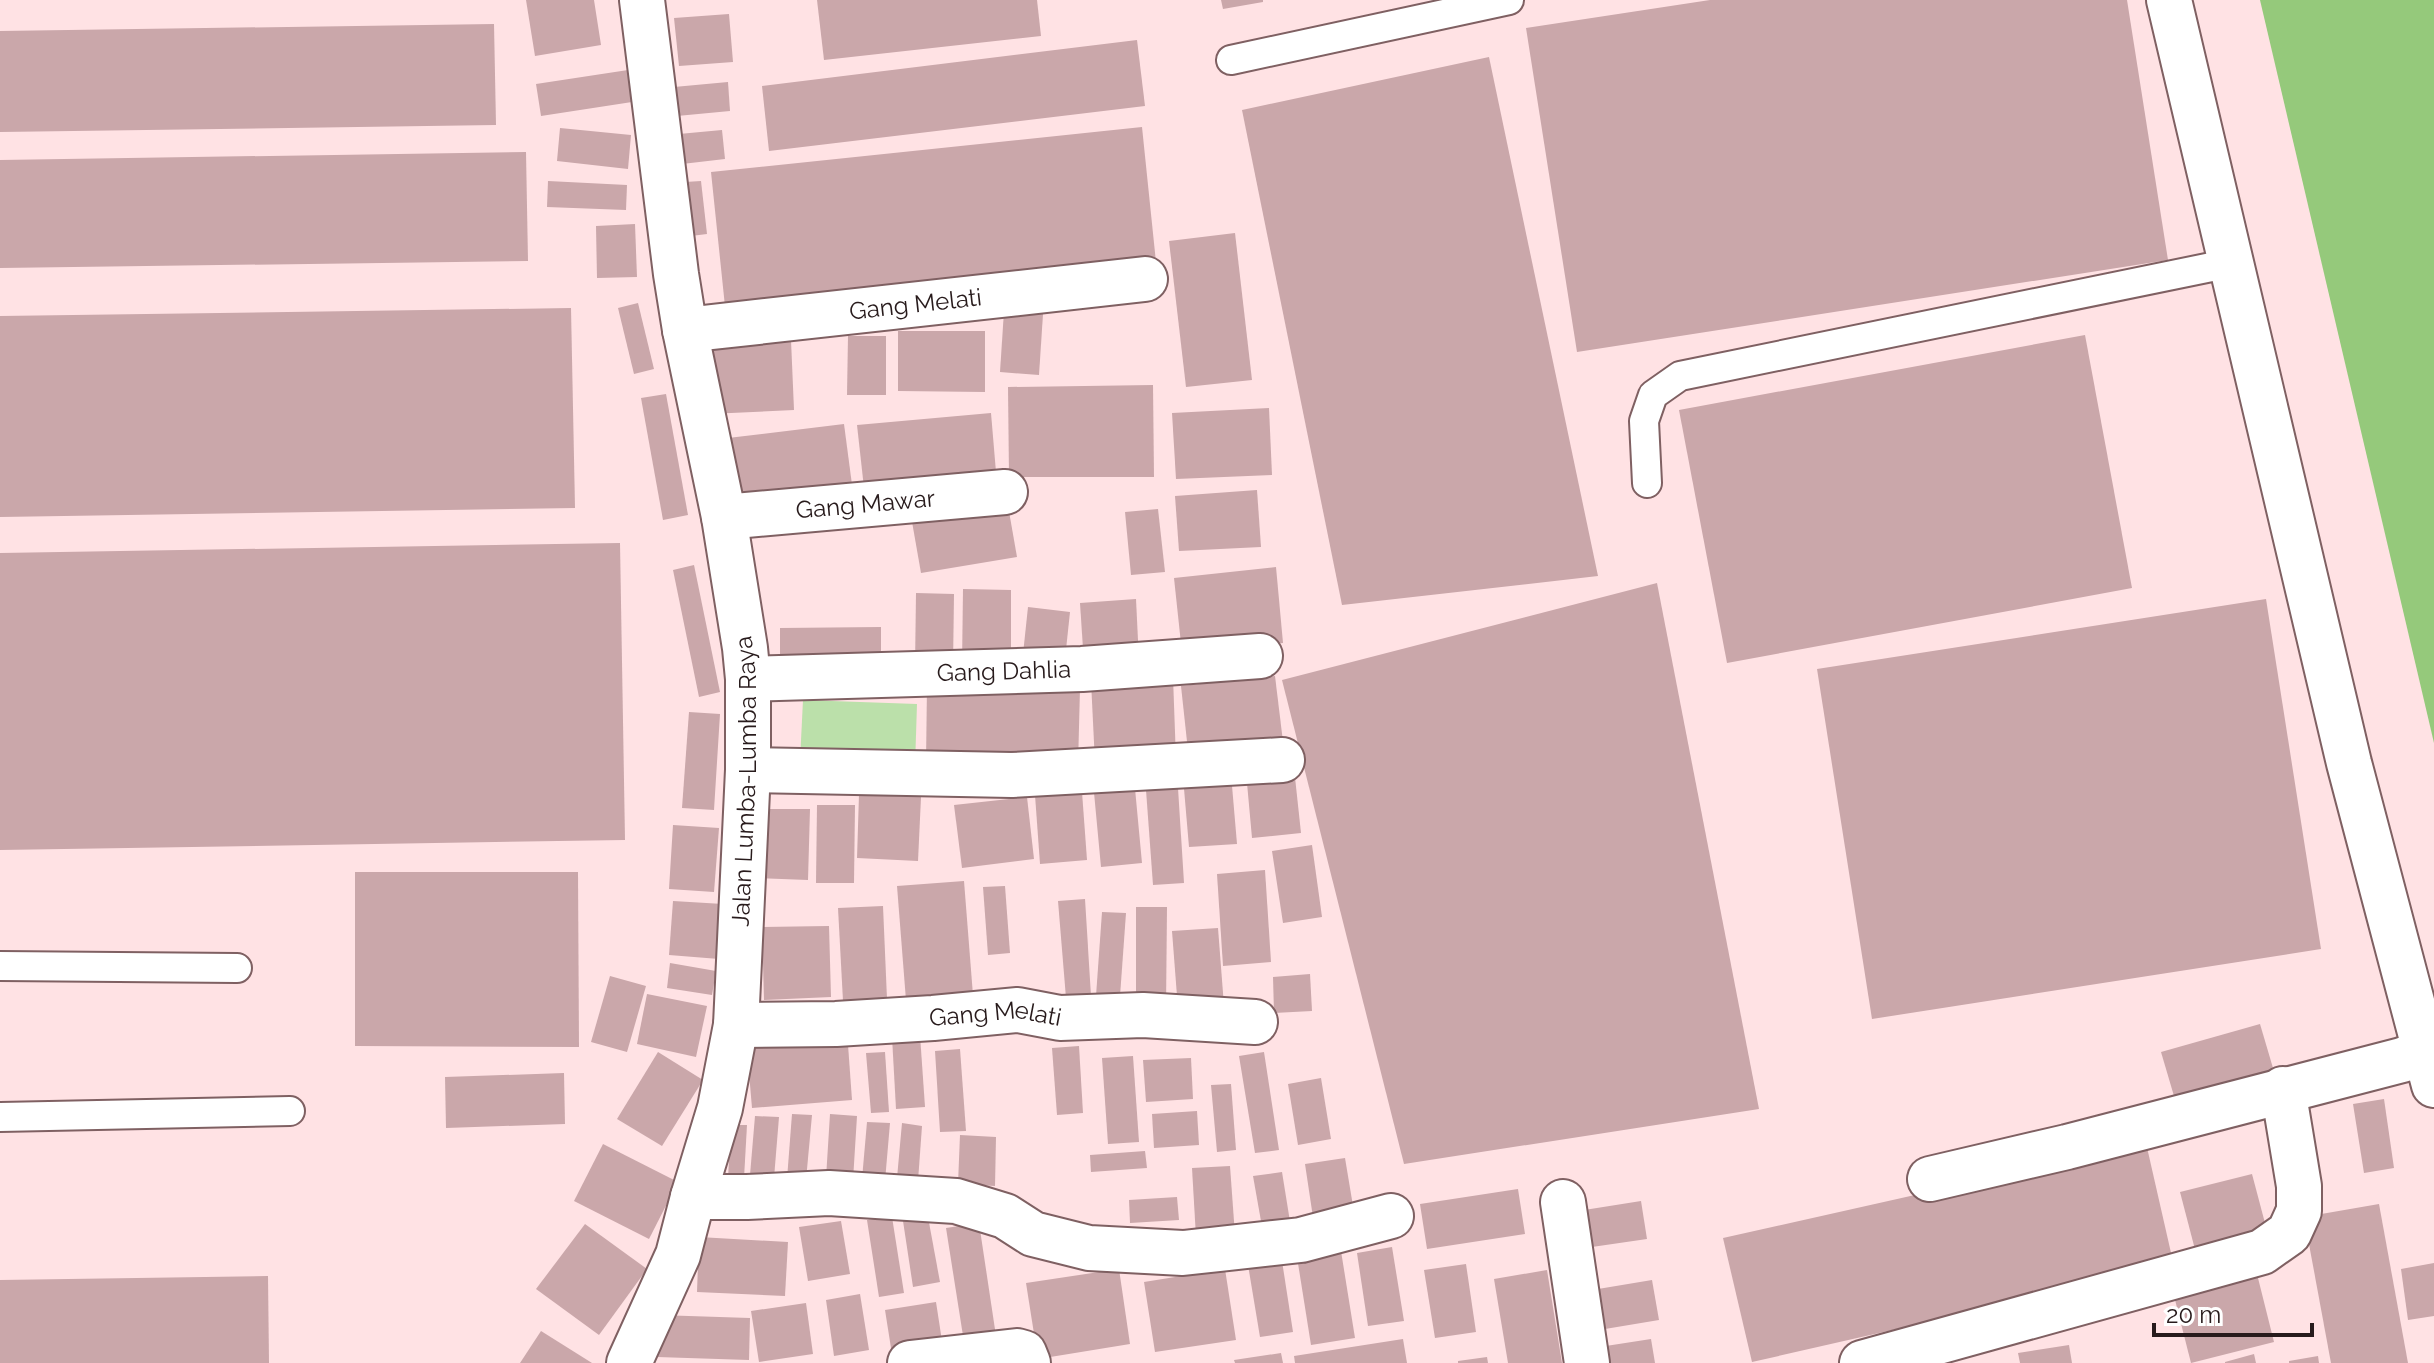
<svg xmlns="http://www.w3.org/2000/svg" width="2434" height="1363" viewBox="0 0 2434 1363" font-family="Raleway,sans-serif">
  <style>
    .green { fill: #bbe0aa }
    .water { fill: #95c97b }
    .building { fill: #caa7aa }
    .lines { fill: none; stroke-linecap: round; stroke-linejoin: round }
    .lane-casing { stroke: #7f6062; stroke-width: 32 }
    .street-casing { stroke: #7f6062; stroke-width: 48 }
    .lane { stroke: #fff; stroke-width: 28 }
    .street { stroke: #fff; stroke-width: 44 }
    .labels { text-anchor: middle; stroke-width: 6; stroke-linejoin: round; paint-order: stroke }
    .street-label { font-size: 24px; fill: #281b1c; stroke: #fff }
  </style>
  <rect width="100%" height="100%" fill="#ffe2e4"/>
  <polygon class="green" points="803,700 917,704 915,766 800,761"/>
  <polygon class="water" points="2260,0 2434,0 2434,743"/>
  <g class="building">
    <polygon points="526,0 594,0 601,45 535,56"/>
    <polygon points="817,0 1037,0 1041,36 824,60"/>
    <polygon points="1221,0 1263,0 1263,2 1223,9"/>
    <polygon points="1710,0 2127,0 2168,260 1577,352 1526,28"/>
    <polygon points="729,14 733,62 679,66 674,18"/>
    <polygon points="494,24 496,125 0,132 0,31"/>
    <polygon points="1137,40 1145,106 769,151 762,86"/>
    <polygon points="1489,57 1598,576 1342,605 1242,110"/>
    <polygon points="628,70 632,102 541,116 536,84"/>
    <polygon points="728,82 730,111 677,116 674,87"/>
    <polygon points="1142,127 1157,272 726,316 711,172"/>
    <polygon points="560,128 631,135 628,169 557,161"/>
    <polygon points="722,130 725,159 682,164 679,134"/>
    <polygon points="526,152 528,261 0,268 0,160"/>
    <polygon points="548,181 627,185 626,210 547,207"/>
    <polygon points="701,181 707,234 691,236 685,182"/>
    <polygon points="635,224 637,277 597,278 596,226"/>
    <polygon points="1235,233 1252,380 1186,387 1169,241"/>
    <polygon points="638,303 654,369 634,374 618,308"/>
    <polygon points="571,308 575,508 0,517 0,316"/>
    <polygon points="1004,311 1043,314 1039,375 1000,372"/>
    <polygon points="898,331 985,331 985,392 898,391"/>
    <polygon points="2085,335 2132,588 1727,663 1679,410"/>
    <polygon points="848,336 886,336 886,395 847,395"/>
    <polygon points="791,340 794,410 709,414 706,344"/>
    <polygon points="1153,385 1154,477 1009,477 1008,387"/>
    <polygon points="666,394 688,515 663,520 641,398"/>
    <polygon points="1269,408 1272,475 1176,479 1172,413"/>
    <polygon points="991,413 997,484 865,497 857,425"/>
    <polygon points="844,424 854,500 738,514 728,438"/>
    <polygon points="1257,490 1261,547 1179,551 1175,496"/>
    <polygon points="1007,500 1017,557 921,573 911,516"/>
    <polygon points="1158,509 1165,572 1131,575 1125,512"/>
    <polygon points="620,543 625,840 0,850 0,553"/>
    <polygon points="694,565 720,692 699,697 673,570"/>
    <polygon points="1276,567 1283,643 1182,653 1174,578"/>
    <polygon points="1657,583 1759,1109 1404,1164 1282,680"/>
    <polygon points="963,589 1011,590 1011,667 962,666"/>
    <polygon points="916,593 954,594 953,667 915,667"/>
    <polygon points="1136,599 1139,661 1084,664 1080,603"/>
    <polygon points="2266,599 2321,949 1872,1019 1817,669"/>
    <polygon points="1028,607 1070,612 1065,659 1023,654"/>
    <polygon points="881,627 881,675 780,676 780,628"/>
    <polygon points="1275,676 1284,750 1189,760 1181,686"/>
    <polygon points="1173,677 1176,760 1095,763 1091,681"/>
    <polygon points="927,685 1080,688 1078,766 926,763"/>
    <polygon points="689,712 720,714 714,810 682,808"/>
    <polygon points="1294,768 1301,833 1252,838 1246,772"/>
    <polygon points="1231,774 1237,844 1189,847 1183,777"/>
    <polygon points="1134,778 1142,863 1101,867 1093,782"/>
    <polygon points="1178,788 1184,883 1153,885 1146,790"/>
    <polygon points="1082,792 1087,860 1040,864 1035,795"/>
    <polygon points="859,795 921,797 918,861 857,858"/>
    <polygon points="1027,797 1034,859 962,868 954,805"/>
    <polygon points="817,805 855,805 854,883 816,883"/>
    <polygon points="760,809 810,809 808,880 758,878"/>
    <polygon points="673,825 719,828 714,892 669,889"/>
    <polygon points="1312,845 1322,917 1283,923 1272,851"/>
    <polygon points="1265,870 1271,962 1223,966 1217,874"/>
    <polygon points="355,872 578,872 579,1047 355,1046"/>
    <polygon points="964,881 974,1008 907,1013 897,886"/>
    <polygon points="1005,886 1010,953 988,955 983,887"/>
    <polygon points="1085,899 1091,996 1066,998 1058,901"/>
    <polygon points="673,901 723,904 719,959 669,955"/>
    <polygon points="883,906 887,999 843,1001 838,908"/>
    <polygon points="1136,907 1167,907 1166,1008 1136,1008"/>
    <polygon points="1102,912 1126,913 1119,1010 1095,1010"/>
    <polygon points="829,926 831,997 764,1000 762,927"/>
    <polygon points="1218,928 1224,1006 1178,1009 1172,931"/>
    <polygon points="670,963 716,971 712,995 667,988"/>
    <polygon points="1310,974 1312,1011 1274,1013 1273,977"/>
    <polygon points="610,976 646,986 627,1052 591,1042"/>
    <polygon points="647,994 707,1006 696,1057 637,1044"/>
    <polygon points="2260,1024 2278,1085 2179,1113 2161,1052"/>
    <polygon points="847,1031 852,1100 752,1108 746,1038"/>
    <polygon points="920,1035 925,1107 896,1109 892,1037"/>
    <polygon points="1079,1046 1083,1113 1057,1115 1052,1048"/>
    <polygon points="960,1049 966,1131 940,1132 935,1051"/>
    <polygon points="658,1052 703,1080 662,1146 617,1119"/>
    <polygon points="885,1052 889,1112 871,1113 866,1053"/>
    <polygon points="1264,1052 1279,1150 1255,1153 1239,1056"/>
    <polygon points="1133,1056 1139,1142 1108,1144 1102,1058"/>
    <polygon points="1191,1058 1193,1099 1146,1102 1143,1060"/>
    <polygon points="564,1073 565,1124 446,1128 445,1077"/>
    <polygon points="1321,1078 1331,1139 1298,1145 1288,1084"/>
    <polygon points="1231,1084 1236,1150 1217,1152 1211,1085"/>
    <polygon points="2384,1099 2394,1168 2364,1173 2353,1104"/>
    <polygon points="1197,1111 1199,1145 1154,1148 1152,1114"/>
    <polygon points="792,1114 812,1115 806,1180 787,1179"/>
    <polygon points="830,1114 857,1116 853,1180 826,1178"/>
    <polygon points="755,1116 779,1117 774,1178 750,1175"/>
    <polygon points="867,1122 890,1123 885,1181 862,1179"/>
    <polygon points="902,1123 922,1126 918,1181 897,1178"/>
    <polygon points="731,1125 747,1125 743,1196 727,1196"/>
    <polygon points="960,1135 996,1137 995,1186 958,1184"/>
    <polygon points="2146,1143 2174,1266 1752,1362 1723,1238"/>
    <polygon points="603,1144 678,1182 649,1239 574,1201"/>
    <polygon points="1145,1151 1147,1168 1091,1172 1090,1155"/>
    <polygon points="1345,1158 1355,1218 1314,1224 1305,1164"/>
    <polygon points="1230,1166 1235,1235 1196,1237 1192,1168"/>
    <polygon points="1282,1172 1292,1234 1264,1238 1253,1176"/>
    <polygon points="2252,1174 2270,1242 2198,1261 2180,1192"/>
    <polygon points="1518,1189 1525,1234 1427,1249 1420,1204"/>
    <polygon points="1177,1197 1179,1220 1130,1223 1129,1200"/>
    <polygon points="1641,1201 1647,1239 1585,1248 1578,1211"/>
    <polygon points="2379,1204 2408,1363 2331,1363 2304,1217"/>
    <polygon points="892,1217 904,1293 879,1297 867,1220"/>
    <polygon points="928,1217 940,1282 913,1287 903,1221"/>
    <polygon points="841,1221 850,1274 808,1281 799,1227"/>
    <polygon points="979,1223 996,1336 964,1342 946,1228"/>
    <polygon points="585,1224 647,1269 599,1335 536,1289"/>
    <polygon points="699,1237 788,1242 785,1296 697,1292"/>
    <polygon points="1392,1247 1404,1321 1368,1326 1357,1253"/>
    <polygon points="1341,1251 1355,1338 1311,1345 1297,1257"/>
    <polygon points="1282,1261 1293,1332 1260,1337 1248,1265"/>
    <polygon points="2434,1263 2434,1316 2408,1320 2401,1269"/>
    <polygon points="1466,1264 1476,1332 1435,1338 1424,1270"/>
    <polygon points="2255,1266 2274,1342 2191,1363 2172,1288"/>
    <polygon points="1119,1269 1130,1344 1038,1359 1026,1283"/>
    <polygon points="1225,1269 1236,1340 1155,1352 1144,1282"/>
    <polygon points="1547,1270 1562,1363 1508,1363 1494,1279"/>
    <polygon points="268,1276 269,1363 0,1363 0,1280"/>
    <polygon points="1652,1280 1659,1320 1593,1331 1586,1291"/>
    <polygon points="860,1294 869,1350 834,1356 826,1300"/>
    <polygon points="936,1302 942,1341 891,1348 885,1310"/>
    <polygon points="806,1303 813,1354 759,1362 751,1311"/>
    <polygon points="658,1315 750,1318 749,1360 657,1357"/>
    <polygon points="541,1331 592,1363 520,1363"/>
    <polygon points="1403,1339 1407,1363 1295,1363 1294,1356"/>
    <polygon points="1651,1339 1655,1363 1596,1363 1593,1348"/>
    <polygon points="2069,1345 2072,1363 2020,1363 2018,1353"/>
    <polygon points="1281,1353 1283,1363 1235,1363 1234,1360"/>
    <polygon points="2254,1354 2256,1363 2225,1363 2225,1362"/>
    <polygon points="2318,1356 2319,1363 2289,1363 2289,1361"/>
    <polygon points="1487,1357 1488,1363 1458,1363 1458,1361"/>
  </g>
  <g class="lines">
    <defs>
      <g id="lane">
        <polyline points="1231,60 1509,0"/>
        <polyline points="1647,483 1644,421 1653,395 1680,376 2231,263"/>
        <polyline points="0,966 237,968"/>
        <polyline points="0,1117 290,1111"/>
      </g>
      <g id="street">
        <polyline points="2169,0 2349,763 2434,1085"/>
        <path id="s1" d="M685,330L1145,279"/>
        <path id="s2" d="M724,517L1005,492"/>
        <path id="s3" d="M748,679L1082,669L1260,656"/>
        <polyline points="748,770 1012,775 1282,760"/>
        <path id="s4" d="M736,1025L836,1024L933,1018L1018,1010L1060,1018L1143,1015L1255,1022"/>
        <polyline points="1930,1179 2067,1147 2402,1060 2425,1052"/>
        <polyline points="693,1197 747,1197 829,1193 956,1201 1005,1216 1033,1234 1089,1248 1183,1253 1301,1240 1391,1216"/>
        <polyline points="1563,1202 1587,1363"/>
        <path id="s5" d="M629,1363L678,1255L693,1197L720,1108L736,1025L748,770V679L745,648L724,517L685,330L676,274L642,0"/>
        <polyline points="910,1363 1017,1351 1024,1353 1028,1363"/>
        <polyline points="1862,1363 2262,1252 2289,1233 2299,1211 2299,1186 2283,1089"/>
      </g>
    </defs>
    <use href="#lane" class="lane-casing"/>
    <use href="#street" class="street-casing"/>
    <use href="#lane" class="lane"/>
    <use href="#street" class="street"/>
  </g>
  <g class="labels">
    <g class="street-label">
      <text dy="8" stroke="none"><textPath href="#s1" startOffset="232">Gang Melati</textPath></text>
      <text dy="8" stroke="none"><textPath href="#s2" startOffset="142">Gang Mawar</textPath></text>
      <text dy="8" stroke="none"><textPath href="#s3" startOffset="256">Gang Dahlia</textPath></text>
      <text dy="8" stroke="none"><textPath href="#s5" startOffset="600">Jalan Lumba-Lumba Raya</textPath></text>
      <text dy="8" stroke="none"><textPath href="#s4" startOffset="260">Gang Melati</textPath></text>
    </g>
  </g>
  <path d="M2154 1323v12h158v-12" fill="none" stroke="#281b1c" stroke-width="4"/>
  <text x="2166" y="1323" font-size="24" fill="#281b1c" stroke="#ffffff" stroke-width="6" paint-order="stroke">20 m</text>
</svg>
